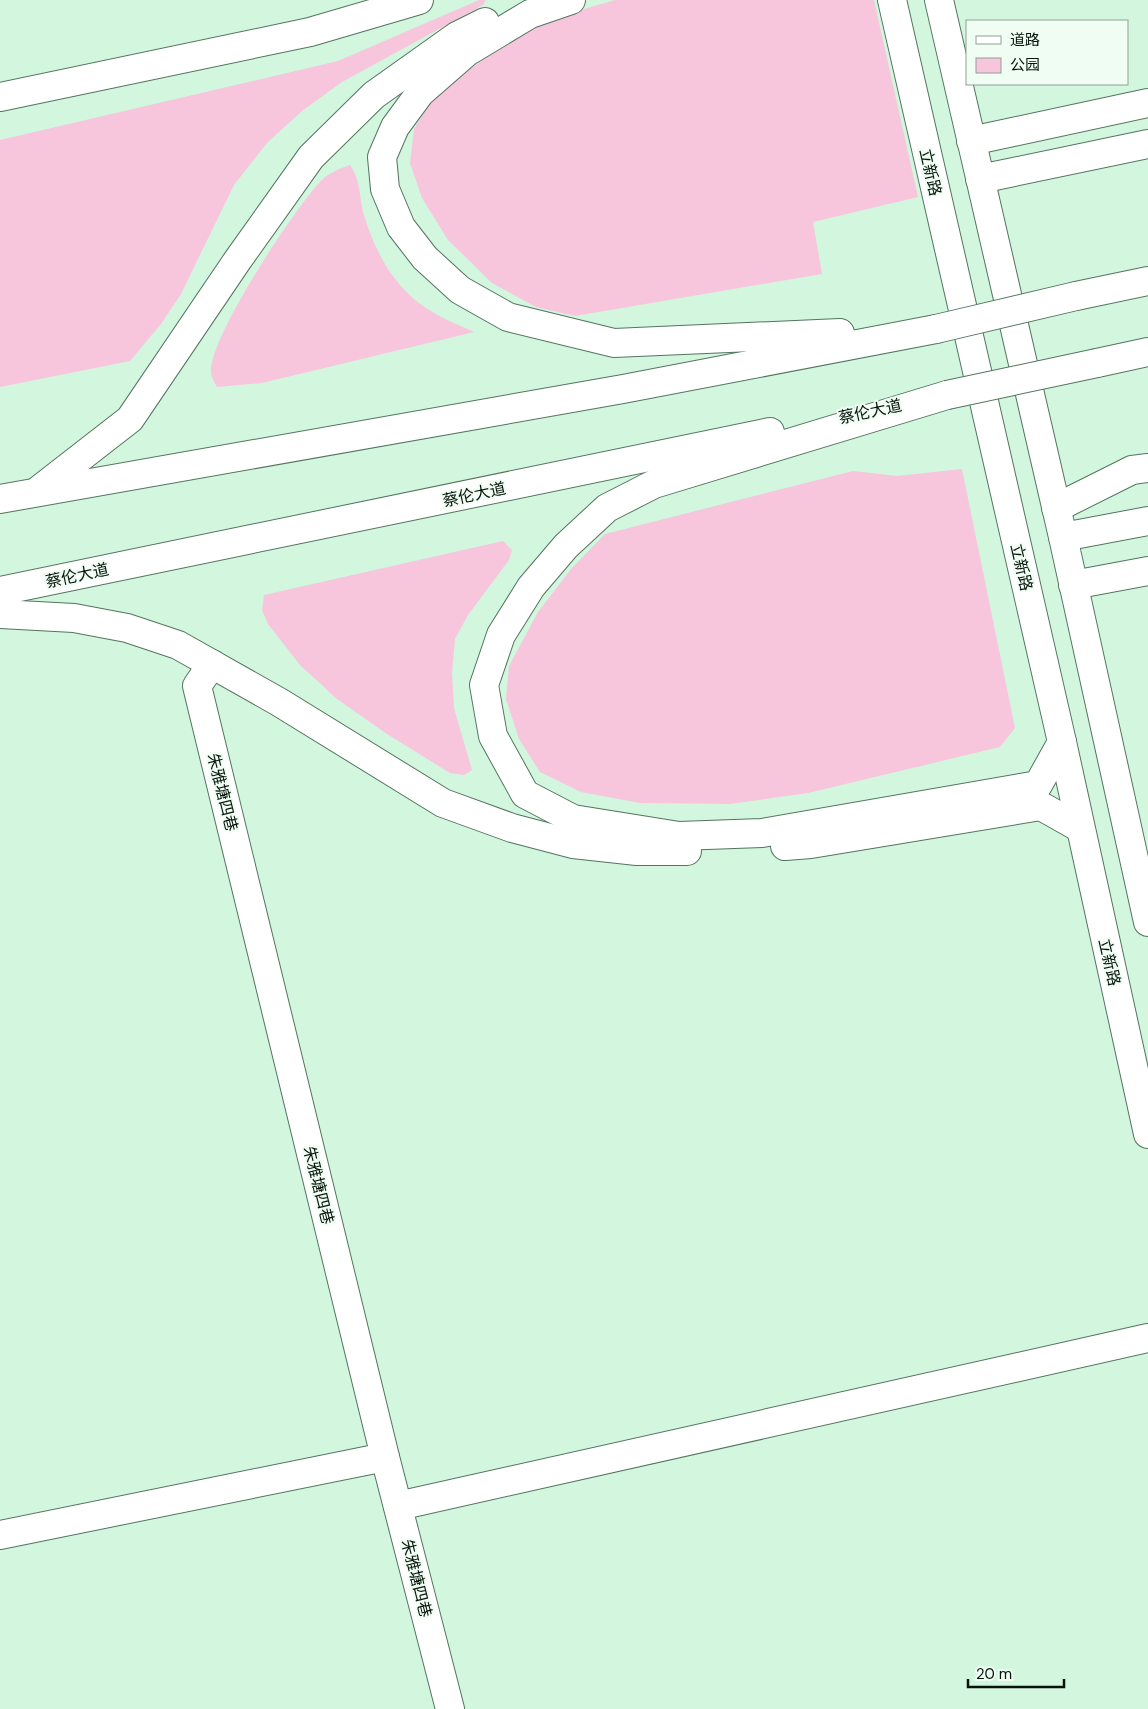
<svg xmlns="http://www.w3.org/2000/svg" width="1148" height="1709" viewBox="0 0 1148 1709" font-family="'DM Sans','Noto Sans SC',sans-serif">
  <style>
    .green { fill: #f7c6dd }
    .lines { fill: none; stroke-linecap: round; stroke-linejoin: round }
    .minor-casing { stroke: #54745f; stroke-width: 30 }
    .major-casing { stroke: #54745f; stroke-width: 30 }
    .highway-casing { stroke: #54745f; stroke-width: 30 }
    .minor { stroke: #fff; stroke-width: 28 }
    .major { stroke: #fff; stroke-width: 28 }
    .highway { stroke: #fff; stroke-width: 28 }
    .highway-bridge-casing { stroke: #54745f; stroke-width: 30; stroke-linecap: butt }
    .highway-bridge { stroke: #fff; stroke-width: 28 }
    .labels { text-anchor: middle; stroke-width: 4; stroke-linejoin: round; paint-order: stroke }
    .street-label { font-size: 16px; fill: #07130b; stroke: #effdf3 }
  </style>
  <rect width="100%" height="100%" fill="#d2f6de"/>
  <g class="green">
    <polygon points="479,0 486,0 483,5 342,82 302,111 267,143 234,185 181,294 161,324 130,361 0,387 0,140 338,61"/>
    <polygon points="615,0 874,0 918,197 813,222 822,274 575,316 536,307 492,283 448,240 422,198 410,163 414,129 430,103 462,74 517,37 556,17"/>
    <path d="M350,165C361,180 359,198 364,215C375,252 394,287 426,308C441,318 459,325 474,332L262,383L217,387C215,383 211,377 211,373C208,339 295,208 320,182C328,173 339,169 350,165Z"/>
    <polygon points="962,469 1015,728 1000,747 808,793 730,804 640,803 581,792 540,772 519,739 506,699 509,666 538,612 571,569 605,534 853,471 897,476"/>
    <polygon points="503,541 512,550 509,560 468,615 455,639 452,673 454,708 472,770 464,775 450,773 387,734 337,699 300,665 268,624 262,610 264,595"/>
  </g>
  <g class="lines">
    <defs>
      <g id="minor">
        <polyline points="0,97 310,32 419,0"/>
        <polyline points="971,141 1148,103"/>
        <polyline points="1063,537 1148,521"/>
        <polyline points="1073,585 1148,571"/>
        <polyline points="212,664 197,686 385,1457 450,1709"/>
        <polyline points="398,1506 1148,1338"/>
        <polyline points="0,1535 385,1457"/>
      </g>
      <g id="major">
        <polyline points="892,0 1062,742 1148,1134"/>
        <polyline points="939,0 1063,537 1148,922"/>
      </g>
      <g id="highway">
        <polyline points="571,0 530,14 467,52 420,93 395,127 382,157 385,189 401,227 425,258 460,290 508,317 614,343 840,333"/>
        <polyline points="980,179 1148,144"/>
        <polyline points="1076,296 1148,281"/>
        <polyline points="1097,363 1148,352"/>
        <polyline points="947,395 654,484 607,508 566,546 531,587 501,635 484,685 493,736 525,794 573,819 679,836 762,833 1038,785 1062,742"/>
        <polyline points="40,489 130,419 237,261 311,157 374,95 457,36 485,22"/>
        <polyline points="0,499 623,389 936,329"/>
        <polyline points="1056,508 1132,470 1148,468"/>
        <polyline points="0,591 770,432"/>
        <polyline points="0,614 74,618 127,628 178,645 279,702 443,803 512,828 573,844 637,851 687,851"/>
        <polyline points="785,846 811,844 1041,806 1080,828"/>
      </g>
    </defs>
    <use href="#minor" class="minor-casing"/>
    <use href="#major" class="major-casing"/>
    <use href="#highway" class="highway-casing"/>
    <use href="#minor" class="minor"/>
    <use href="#major" class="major"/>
    <use href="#highway" class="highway"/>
    <defs>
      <g id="highway-bridge">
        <polyline points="936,329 1076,296"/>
        <polyline points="947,395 1097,363"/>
      </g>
    </defs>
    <use href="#highway-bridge" class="highway-bridge-casing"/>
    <use href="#highway-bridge" class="highway-bridge"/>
  </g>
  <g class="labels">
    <g class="street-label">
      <text transform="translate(931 172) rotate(77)" y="6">立新路</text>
      <text transform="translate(870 411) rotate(-12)" y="6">蔡伦大道</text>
      <text transform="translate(474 494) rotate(-12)" y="6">蔡伦大道</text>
      <text transform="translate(1022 567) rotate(77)" y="6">立新路</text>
      <text transform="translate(77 575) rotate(-12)" y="6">蔡伦大道</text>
      <text transform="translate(223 792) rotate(76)" y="6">朱雅塘四巷</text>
      <text transform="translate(1110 962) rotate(77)" y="6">立新路</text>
      <text transform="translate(319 1185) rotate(76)" y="6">朱雅塘四巷</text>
      <text transform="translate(417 1578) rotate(76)" y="6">朱雅塘四巷</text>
    </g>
  </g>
  <rect x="966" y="20" width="162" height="65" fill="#effdf3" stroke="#929f96"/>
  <rect x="976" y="36" width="25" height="8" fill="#ffffff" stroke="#929f96"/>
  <text x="1010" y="45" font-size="15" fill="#07130b">道路</text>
  <rect x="976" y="58" width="25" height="15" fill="#f7c6dd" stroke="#929f96"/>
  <text x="1010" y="70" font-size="15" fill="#07130b">公园</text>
  <path d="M968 1679v8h96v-8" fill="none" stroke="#07130b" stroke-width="2.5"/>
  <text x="976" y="1679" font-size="15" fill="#07130b" stroke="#effdf3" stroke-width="4" paint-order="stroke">20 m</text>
</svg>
